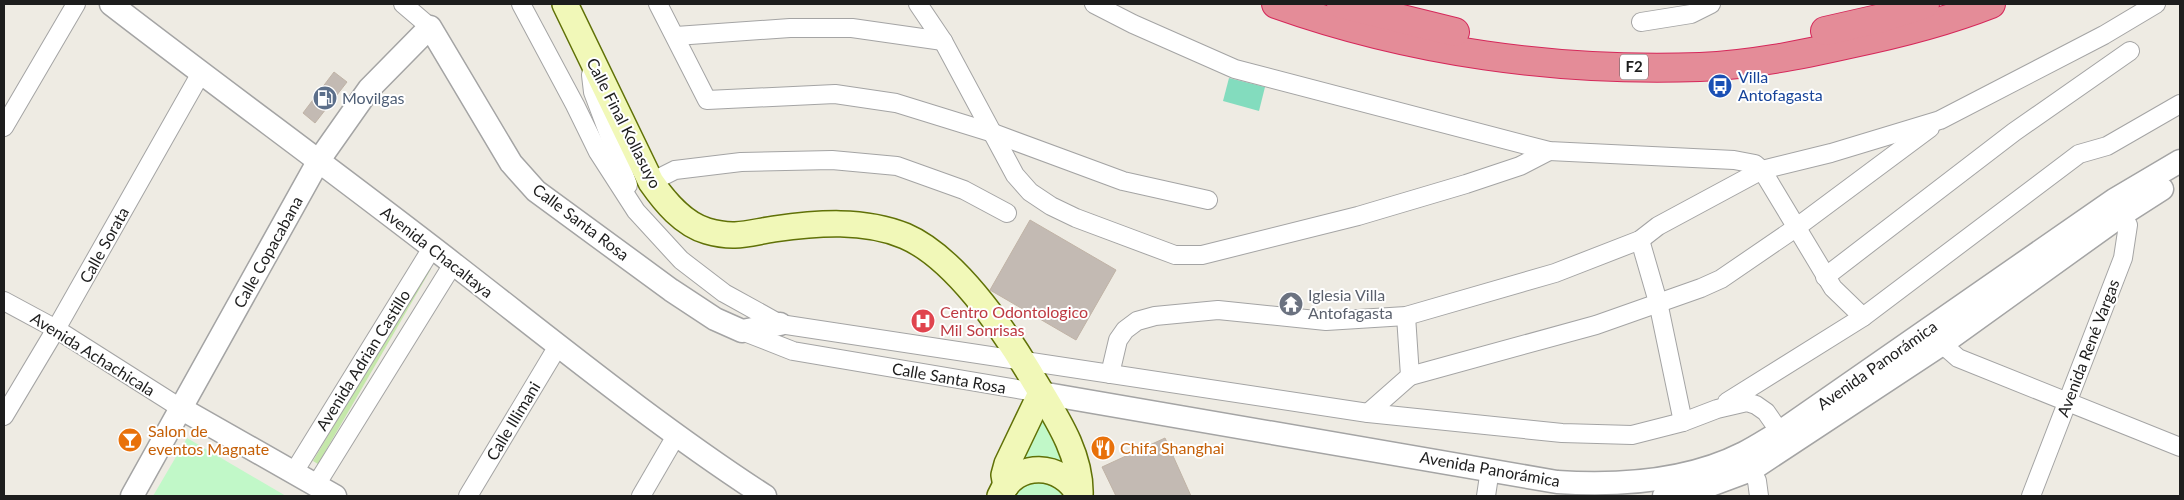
<svg xmlns="http://www.w3.org/2000/svg" width="2184" height="500" viewBox="0 0 2184 500" font-family="Lato,sans-serif">
  <style>
    .grass { fill: #c5e8aa }
    .park { fill: #c1f8c8 }
    .pitch { fill: #83dcbe }
    .building { fill: #c3bab3; stroke: #c0b3a6 }
    .lines { fill: none; stroke-linecap: round; stroke-linejoin: round }
    .minor-casing { stroke: #a4a4a4; stroke-width: 20 }
    .tertiary-casing { stroke: #a4a4a4; stroke-width: 25 }
    .secondary-casing { stroke: #607107; stroke-width: 28 }
    .motorway-casing { stroke: #d5285a; stroke-width: 30 }
    .minor { stroke: #fff; stroke-width: 18 }
    .tertiary { stroke: #fff; stroke-width: 22 }
    .secondary { stroke: #f1f8b8; stroke-width: 25 }
    .motorway { stroke: #e48c98; stroke-width: 28 }
    .labels { text-anchor: middle; stroke-width: 4; stroke-linejoin: round; paint-order: stroke }
    .shield { fill: #fff; stroke: #616161; stroke-width: 1 }
    .shield-label { font-size: 15px; font-weight: bold; fill: #1d1d1d }
    .transit-label { font-size: 16px; fill: #164399; stroke: #fff; text-anchor: start }
    .service-label { font-size: 16px; fill: #4e5e75; stroke: #fff; text-anchor: start }
    .street-label { font-size: 16px; fill: #1d1d1d; stroke: #fff }
    .worship-label { font-size: 16px; fill: #5b616d; stroke: #fff; text-anchor: start }
    .health-label { font-size: 16px; fill: #be3a42; stroke: #fff; text-anchor: start }
    .food-label { font-size: 16px; fill: #c56008; stroke: #fff; text-anchor: start }
  </style>
  <rect width="100%" height="100%" fill="#eeebe3"/>
  <polygon class="grass" points="426,267 431,269 318,464 313,461"/>
  <g class="park">
    <polygon points="1046,414 1077,472 1021,468 1031,425"/>
    <polygon points="187,438 286,496 153,496"/>
    <polygon points="1045,479 1066,496 1010,496 1017,486"/>
  </g>
  <polygon class="pitch" points="1229,78 1265,87 1259,111 1223,101"/>
  <g class="building">
    <polygon points="334,72 347,82 315,123 303,113"/>
    <polygon points="1030,220 1116,270 1076,340 990,290"/>
    <polygon points="1165,438 1191,496 1116,496 1102,467"/>
  </g>
  <g class="lines">
    <defs>
      <g id="minor">
        <polyline points="403,4 430,27"/>
        <polyline points="521,4 575,105 598,152 636,211 681,260 724,293 780,324 1368,413 1562,433 1632,435 1683,422 1717,409 1747,402 1756,405 1766,412 1780,432"/>
        <polyline points="658,4 707,100 835,94 896,103 993,133 1123,181 1208,200"/>
        <polyline points="918,4 943,41 1015,175 1030,192 1051,206 1076,218 1175,255 1202,255 1358,216 1466,184 1520,166 1549,151"/>
        <polyline points="1094,4 1133,24 1235,69 1549,151 1734,160 1755,164 1762,170 1833,288 1863,317"/>
        <polyline points="1641,22 1691,14 1711,4"/>
        <polyline points="676,36 790,28 852,28 943,41"/>
        <polyline points="593,66 591,75 593,92 628,185"/>
        <polyline points="4,127 76,4"/>
        <polyline points="651,182 675,170 741,162 832,160 897,166 964,190 1007,213"/>
        <polyline points="1640,240 1658,302 1683,422"/>
        <polyline points="1825,277 2014,132 2130,51"/>
        <polyline points="4,301 56,329 182,409"/>
        <polyline points="742,331 793,351 1041,393"/>
        <polyline points="1942,344 1958,358 2180,447"/>
        <polyline points="1110,374 1118,340 1125,330 1137,321 1155,316 1218,310 1326,321 1406,316 1555,273 1640,240 1658,226 1762,170 1831,153 1940,120 2104,35 2156,4"/>
        <polyline points="1410,376 1596,325 1701,288 1721,279 1797,227 1930,128"/>
        <polyline points="1727,402 1863,317 2079,154 2107,146 2180,104"/>
        <polyline points="1368,413 1410,376 1406,316"/>
        <polyline points="4,416 56,329 201,73"/>
        <polyline points="1745,458 1757,481 1759,496"/>
        <polyline points="294,472 432,248"/>
        <polyline points="316,485 453,264"/>
        <polyline points="468,496 558,346"/>
        <polyline points="641,496 677,434"/>
        <polyline points="1486,496 1490,469"/>
        <polyline points="2031,496 2123,258 2128,225 2117,205"/>
      </g>
      <g id="tertiary">
        <path d="M111,4C225,92 342,177 455,265C557,344 657,426 765,496"/>
        <path d="M1041,393L1557,482C1620,486 1687,482 1744,453C1756,447 1768,439 1780,432L2114,200L2180,161"/>
        <polyline points="182,409 335,496"/>
        <polyline points="132,496 319,160 369,89 430,27 511,163 536,191 671,290 715,319 742,331 780,324"/>
        <polyline points="1664,496 1700,489 1751,470 1942,344 2123,214 2162,189"/>
      </g>
      <g id="secondary">
        <path d="M565,4L651,182C665,202 683,224 707,231C735,239 748,233 774,229C817,223 864,219 905,236C954,257 1002,327 1029,372C1051,410 1082,451 1080,496"/>
        <polyline points="1006,486 1004,475 1007,464 1041,393"/>
        <path d="M1000,496C1015,460 1063,462 1079,496"/>
      </g>
      <g id="motorway">
        <path d="M1276,4C1411,52 1557,72 1700,67C1750,65 1800,55 1849,44C1898,34 1945,22 1991,4"/>
        <polyline points="1341,4 1455,32"/>
        <polyline points="1825,31 1882,18 1925,4"/>
      </g>
    </defs>
    <use href="#minor" class="minor-casing"/>
    <use href="#tertiary" class="tertiary-casing"/>
    <use href="#secondary" class="secondary-casing"/>
    <use href="#motorway" class="motorway-casing"/>
    <use href="#minor" class="minor"/>
    <use href="#tertiary" class="tertiary"/>
    <use href="#secondary" class="secondary"/>
    <use href="#motorway" class="motorway"/>
  </g>
  <defs>
    <symbol id="bus-disc" viewBox="-11 -11 22 22"><circle r="9.5" fill="#1a4fb4" stroke="#fff"/><path d="M-5-6H5V4H4V6H2V4H-2V6H-4V4H-5ZM-3.5-4V0h7V-4ZM-3.5 1.2v1.5H-2V1.2ZM2 1.2v1.5H3.5V1.2Z" fill="#fff"/></symbol>
    <symbol id="fuel-disc" viewBox="-11 -11 22 22"><circle r="9.5" fill="#5c6f8a" stroke="#fff"/><path d="M-5.5-6h7V0h2V4h1.3V-2.5L3-4.5l.8-.8L6-3V5H2.5V1h-1V6h-7ZM-4.2-4.7v3.2H.2V-4.7Z" fill="#fff"/></symbol>
    <symbol id="temple-disc" viewBox="-11 -11 22 22"><circle r="9.5" fill="#6b7280" stroke="#fff"/><path d="M0-6L5-2H3V0L6.5 2.5H4V6H1.5V3h-3V6H-4V2.5H-6.5L-3 0V-2H-5Z" fill="#fff"/></symbol>
    <symbol id="hospital-disc" viewBox="-11 -11 22 22"><circle r="9.5" fill="#e0444e" stroke="#fff"/><path d="M-5-5h3v3.5h4V-5h3V5h-3V1.5h-4V5h-3Z" fill="#fff"/></symbol>
    <symbol id="bar-disc" viewBox="-11 -11 22 22"><circle r="9.5" fill="#e8710a" stroke="#fff"/><path d="M-6-5H6L.8 .8V4.5H3.5V6h-7V4.5H-.8V.8Z" fill="#fff"/></symbol>
    <symbol id="restaurant-disc" viewBox="-11 -11 22 22"><circle r="9.5" fill="#e8710a" stroke="#fff"/><path d="M-5-6h1v4h1v-4h1v4h1v-4h1v5L-1.5 .5V6h-2V.5L-5-1ZM5-6V6H3V1.5H1.5Q1.5-4 5-6Z" fill="#fff"/></symbol>
  </defs>
  <g fill-rule="evenodd">
    <use href="#bus-disc" x="1706" y="72" width="28" height="28"/>
    <use href="#fuel-disc" x="311" y="84" width="28" height="28"/>
    <use href="#temple-disc" x="1277" y="290" width="28" height="28"/>
    <use href="#hospital-disc" x="909" y="307" width="28" height="28"/>
    <use href="#bar-disc" x="116" y="426" width="28" height="28"/>
    <use href="#restaurant-disc" x="1089" y="434" width="28" height="28"/>
  </g>
  <g class="labels">
    <rect class="shield" x="1620" y="54.5" width="28" height="25" rx="4"/>
    <g class="shield-label">
      <text x="1634" y="72">F2</text>
    </g>
    <g class="transit-label">
      <text x="1738" y="83">Villa<tspan x="1738" dy="18">Antofagasta</tspan></text>
    </g>
    <g class="service-label">
      <text x="342" y="104">Movilgas</text>
    </g>
    <g class="street-label">
      <text transform="translate(624 123) rotate(63)" y="6">Calle Final Kollasuyo</text>
      <text transform="translate(581 222) rotate(37)" y="6">Calle Santa Rosa</text>
      <text transform="translate(104 245) rotate(-61)" y="6">Calle Sorata</text>
      <text transform="translate(268 252) rotate(-61)" y="6">Calle Copacabana</text>
      <text transform="translate(437 252) rotate(38)" y="6">Avenida Chacaltaya</text>
      <text transform="translate(2088 348) rotate(-69)" y="6">Avenida René Vargas</text>
      <text transform="translate(93 354) rotate(32)" y="6">Avenida Achachicala</text>
      <text transform="translate(363 360) rotate(-58)" y="6">Avenida Adrian Castillo</text>
      <text transform="translate(1877 365) rotate(-35)" y="6">Avenida Panorámica</text>
      <text transform="translate(949 378) rotate(10)" y="6">Calle Santa Rosa</text>
      <text transform="translate(513 421) rotate(-59)" y="6">Calle Illimani</text>
      <text transform="translate(1490 469) rotate(10)" y="6">Avenida Panorámica</text>
    </g>
    <g class="worship-label">
      <text x="1308" y="301">Iglesia Villa<tspan x="1308" dy="18">Antofagasta</tspan></text>
    </g>
    <g class="health-label">
      <text x="940" y="318">Centro Odontologico<tspan x="940" dy="18">Mil Sonrisas</tspan></text>
    </g>
    <g class="food-label">
      <text x="148" y="437">Salon de<tspan x="148" dy="18">eventos Magnate</tspan></text>
      <text x="1120" y="454">Chifa Shanghai</text>
    </g>
  </g>
  <rect width="2184" height="500" fill="none" stroke="#1d1d1d" stroke-width="10"/>
</svg>
